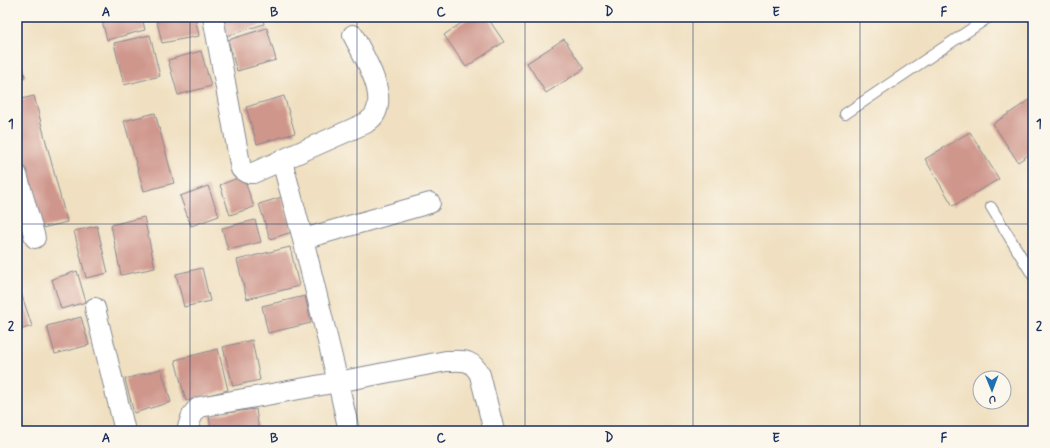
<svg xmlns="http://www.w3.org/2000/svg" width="1050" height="448" viewBox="0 0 1050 448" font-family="Mynerve,sans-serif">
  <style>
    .building { fill: #cf968c }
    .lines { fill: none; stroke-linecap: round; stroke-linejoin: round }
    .lane-casing { stroke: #868890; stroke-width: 12 }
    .street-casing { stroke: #868890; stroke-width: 22 }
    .lane { stroke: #fff; stroke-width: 10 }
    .street { stroke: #fff; stroke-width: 20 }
    .grid { fill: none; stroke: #1b2f5e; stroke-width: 1; stroke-opacity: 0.55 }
    .neatline { fill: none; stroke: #1b2f5e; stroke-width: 1.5 }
    .grid-label { font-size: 13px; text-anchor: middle; font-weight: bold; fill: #1b2f5e }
  </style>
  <rect width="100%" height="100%" fill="#fbf7ec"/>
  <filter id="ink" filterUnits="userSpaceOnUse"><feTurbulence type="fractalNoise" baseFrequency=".025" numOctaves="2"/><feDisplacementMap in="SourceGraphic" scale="8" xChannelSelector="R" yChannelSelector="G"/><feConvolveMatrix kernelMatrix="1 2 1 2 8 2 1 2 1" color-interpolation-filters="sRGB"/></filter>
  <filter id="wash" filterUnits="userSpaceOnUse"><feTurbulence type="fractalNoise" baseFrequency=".012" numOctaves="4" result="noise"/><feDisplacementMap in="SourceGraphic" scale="16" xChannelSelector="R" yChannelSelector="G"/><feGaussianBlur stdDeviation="0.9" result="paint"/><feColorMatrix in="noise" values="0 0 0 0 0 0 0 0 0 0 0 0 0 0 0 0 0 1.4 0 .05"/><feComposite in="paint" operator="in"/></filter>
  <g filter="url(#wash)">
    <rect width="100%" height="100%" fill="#f0e0c1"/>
    <g id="blocks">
      <g class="building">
        <polygon points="101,17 142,17 145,30 107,40"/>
        <polygon points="156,17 195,17 199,36 162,43"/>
        <polygon points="221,17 262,17 264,24 226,36"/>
        <polygon points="470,17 487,17 504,42 466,67 444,35"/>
        <polygon points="267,28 276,60 237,71 228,40"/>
        <polygon points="150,35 160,76 124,85 114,43"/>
        <polygon points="564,39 584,69 546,93 527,63"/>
        <polygon points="19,47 25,77 17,78 17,48"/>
        <polygon points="201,51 211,86 178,95 168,60"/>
        <polygon points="34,96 67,222 34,230 17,165 17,100"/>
        <polygon points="284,96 295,133 257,144 246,107"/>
        <polygon points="1031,99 1033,101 1033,152 1018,162 993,124"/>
        <polygon points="155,113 174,183 144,191 124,121"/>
        <polygon points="970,132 999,179 953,206 925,159"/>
        <polygon points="243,176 254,207 230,215 220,185"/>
        <polygon points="208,186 219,216 191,226 180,196"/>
        <polygon points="282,197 292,232 270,239 259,204"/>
        <polygon points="144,217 155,268 121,275 111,225"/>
        <polygon points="255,220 261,242 228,250 222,228"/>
        <polygon points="97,226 108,273 86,278 74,231"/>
        <polygon points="290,247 299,286 247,299 237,260"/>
        <polygon points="202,268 210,301 184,307 176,274"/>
        <polygon points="77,271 86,302 61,309 52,279"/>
        <polygon points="19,287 32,326 17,331 17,288"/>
        <polygon points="305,296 311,323 268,333 262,306"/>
        <polygon points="81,317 89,345 55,354 47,326"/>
        <polygon points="252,340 260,380 233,386 223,347"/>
        <polygon points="218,349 228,390 186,401 175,360"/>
        <polygon points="161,369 171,402 134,413 125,379"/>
        <polygon points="256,409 259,431 211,431 209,415"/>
        <rect x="49" y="429" width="50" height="2"/>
      </g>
    </g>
  </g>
  <g filter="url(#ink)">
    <use href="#blocks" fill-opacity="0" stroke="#868890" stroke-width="1"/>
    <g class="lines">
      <defs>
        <g id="lane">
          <polyline points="845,114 989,17"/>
          <polyline points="991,207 1033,276"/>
        </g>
        <g id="street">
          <path d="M213,17L241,169L247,173H253L366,123C369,120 373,118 375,114C387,92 363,55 353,35"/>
          <polyline points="17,175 35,238"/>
          <polyline points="303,239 430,203"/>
          <polyline points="95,308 125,431"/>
          <path d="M187,431C190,422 191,412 200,407L338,382L303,239L282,161"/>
          <path d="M349,431L338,382L446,361C463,361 471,358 480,375L494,431"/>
        </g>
      </defs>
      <use href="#lane" class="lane-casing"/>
      <use href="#street" class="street-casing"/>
      <use href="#lane" class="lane"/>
      <use href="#street" class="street"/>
    </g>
  </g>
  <path class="grid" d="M190,17V431M357,17V431M525,17V431M693,17V431M860,17V431M17,224H1033"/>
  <rect width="1050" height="448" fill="none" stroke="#fbf7ec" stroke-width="44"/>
  <g transform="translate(992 390) rotate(179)"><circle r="19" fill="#fbf7ec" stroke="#a1a7b3"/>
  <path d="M0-3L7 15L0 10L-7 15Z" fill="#1f6fb2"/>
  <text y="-6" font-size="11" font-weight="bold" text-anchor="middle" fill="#1b2f5e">U</text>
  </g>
  <rect x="22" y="22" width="1006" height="404" class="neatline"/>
  <g class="grid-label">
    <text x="106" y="16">A</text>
    <text x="274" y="16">B</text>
    <text x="441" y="16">C</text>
    <text x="609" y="16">D</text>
    <text x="776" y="16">E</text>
    <text x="944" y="16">F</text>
    <text x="11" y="128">1</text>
    <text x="1039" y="128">1</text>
    <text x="11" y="330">2</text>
    <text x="1039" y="330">2</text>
    <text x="106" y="442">A</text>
    <text x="274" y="442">B</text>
    <text x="441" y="442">C</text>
    <text x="609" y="442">D</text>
    <text x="776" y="442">E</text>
    <text x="944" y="442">F</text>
  </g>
</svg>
